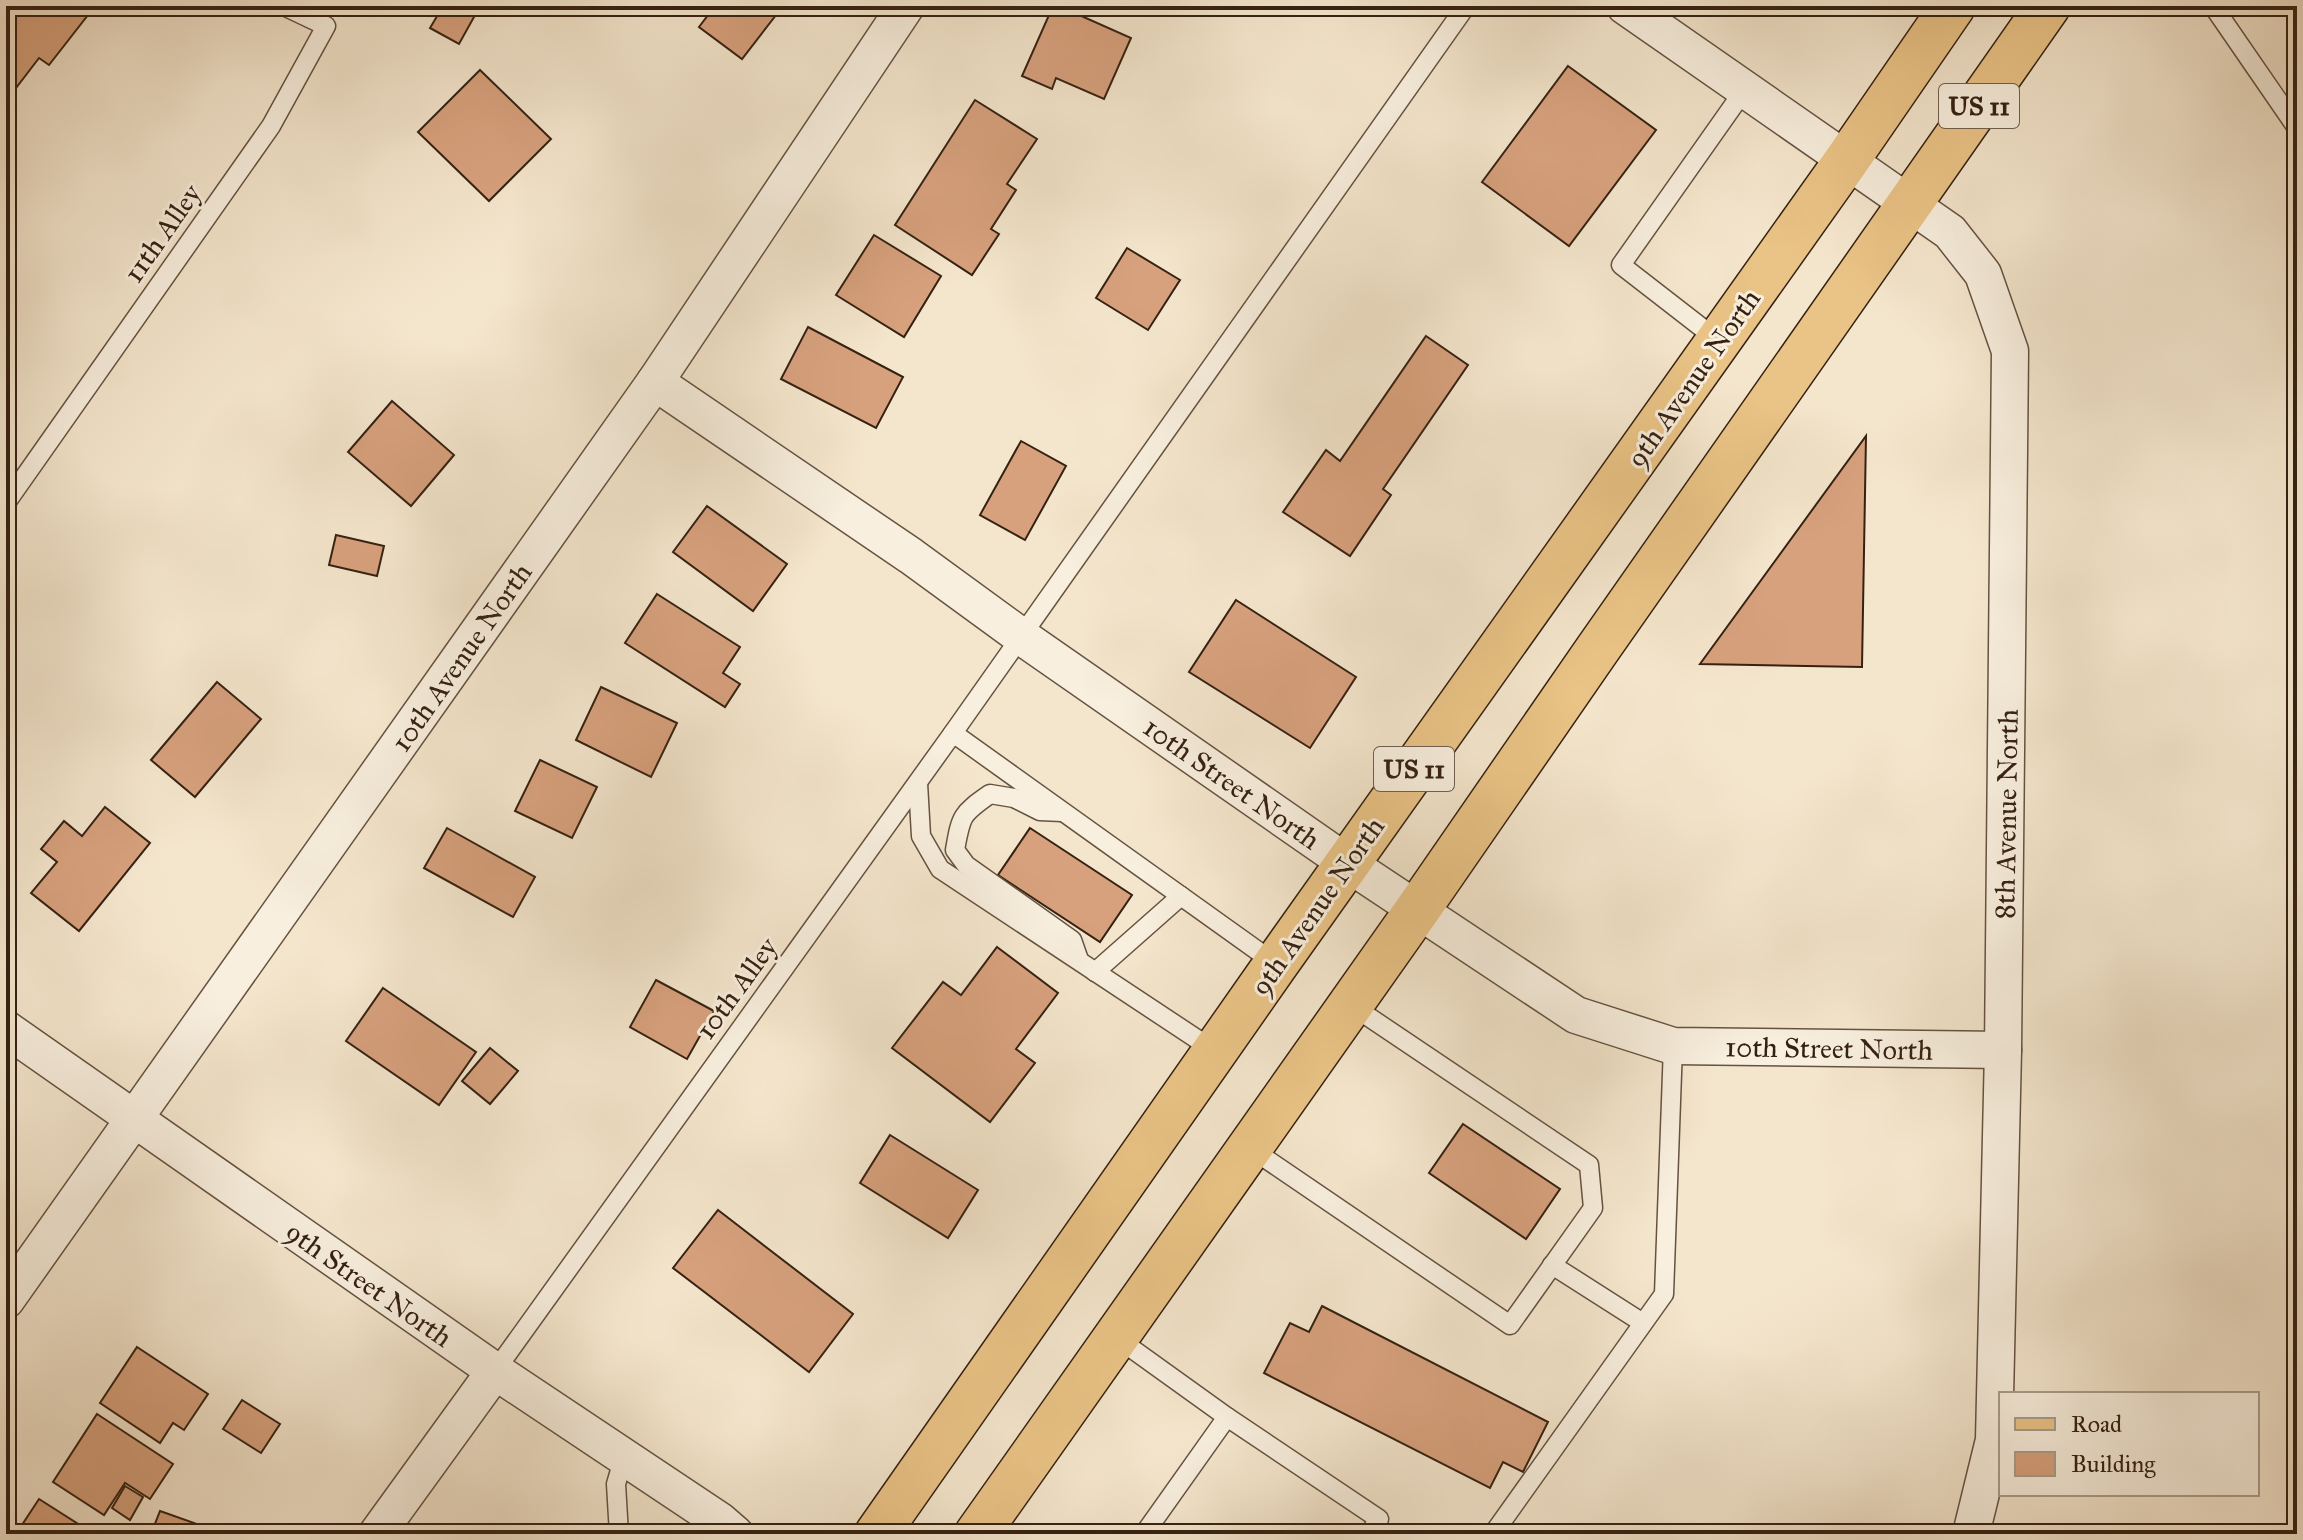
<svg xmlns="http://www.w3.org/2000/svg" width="2303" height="1540" viewBox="0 0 2303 1540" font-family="'IM FELL Great Primer',serif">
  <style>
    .building { fill: #d7a17d; stroke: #352112; stroke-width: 2 }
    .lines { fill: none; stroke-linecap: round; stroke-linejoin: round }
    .lane-casing { stroke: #655241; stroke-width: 21 }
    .street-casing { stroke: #655241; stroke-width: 39 }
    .primary-casing { stroke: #352112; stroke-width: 47 }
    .lane { stroke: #f8efde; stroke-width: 18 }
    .street { stroke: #f8efde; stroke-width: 36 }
    .primary { stroke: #eac386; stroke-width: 44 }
    .labels { text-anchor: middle; stroke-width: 6; stroke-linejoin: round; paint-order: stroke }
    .shield { fill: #f8efde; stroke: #705f4f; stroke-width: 2 }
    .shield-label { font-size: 26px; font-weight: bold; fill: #352112 }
    .street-label { font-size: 28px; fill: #352112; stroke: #f8efde }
  </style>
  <rect width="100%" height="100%" fill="#f4e6cd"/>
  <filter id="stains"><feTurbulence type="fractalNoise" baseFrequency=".0025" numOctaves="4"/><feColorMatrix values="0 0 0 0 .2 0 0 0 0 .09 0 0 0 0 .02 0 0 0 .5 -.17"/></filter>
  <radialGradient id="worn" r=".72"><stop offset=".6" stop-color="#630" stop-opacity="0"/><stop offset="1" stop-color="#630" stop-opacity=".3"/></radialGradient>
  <g class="building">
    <polygon points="6,6 95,6 49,65 39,58 6,101"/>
    <polygon points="443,6 479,8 459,44 430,28"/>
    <polygon points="715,6 783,6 742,59 699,27"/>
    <polygon points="1053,6 1059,6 1131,38 1104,99 1056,78 1052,89 1022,76"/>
    <polygon points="1568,66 1656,130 1569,246 1482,182"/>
    <polygon points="480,70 551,139 489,201 418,132"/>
    <polygon points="975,100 1037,139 1007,184 1016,190 991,229 999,234 972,275 895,225"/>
    <polygon points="874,235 941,276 904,337 836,295"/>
    <polygon points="1127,248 1180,280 1148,330 1096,298"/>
    <polygon points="808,327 903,377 876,428 781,379"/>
    <polygon points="1426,336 1468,365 1383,489 1391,495 1350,556 1283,512 1326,450 1340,461"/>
    <polygon points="392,401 454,455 411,506 348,452"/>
    <polygon points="1866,436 1862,667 1700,664"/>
    <polygon points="1021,441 1066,466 1025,540 980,515"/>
    <polygon points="707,506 787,564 753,611 673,552"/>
    <polygon points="336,535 384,546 377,576 329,565"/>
    <polygon points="657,594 740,647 723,673 740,684 725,707 625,643"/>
    <polygon points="1236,600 1356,677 1310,748 1189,672"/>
    <polygon points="217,682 261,719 195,797 151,760"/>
    <polygon points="601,687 677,723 651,777 576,740"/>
    <polygon points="540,760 597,787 572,838 515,811"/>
    <polygon points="105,807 150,843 79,931 31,893 57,862 41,849 64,821 82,836"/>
    <polygon points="447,828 535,877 513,917 424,868"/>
    <polygon points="1030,828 1132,895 1100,942 998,875"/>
    <polygon points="997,947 1058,993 1016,1049 1035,1063 990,1122 892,1048 943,982 961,995"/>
    <polygon points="656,980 714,1011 687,1059 630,1027"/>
    <polygon points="383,988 476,1052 439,1105 346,1041"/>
    <polygon points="490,1048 518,1071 490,1104 462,1081"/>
    <polygon points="1463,1124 1560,1189 1526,1239 1429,1173"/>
    <polygon points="890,1135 978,1190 948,1238 860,1183"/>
    <polygon points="718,1210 853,1314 809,1372 673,1268"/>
    <polygon points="1322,1306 1548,1422 1523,1472 1503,1462 1490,1488 1264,1373 1290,1323 1309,1332"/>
    <polygon points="137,1347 208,1394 184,1430 173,1423 160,1443 100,1403"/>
    <polygon points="242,1400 280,1424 261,1453 223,1429"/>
    <polygon points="97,1414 173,1464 150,1499 125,1483 104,1515 53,1482"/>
    <polygon points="125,1486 143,1497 130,1520 112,1508"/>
    <polygon points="39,1499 94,1534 16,1534"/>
    <polygon points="160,1511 197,1524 193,1534 151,1534"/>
  </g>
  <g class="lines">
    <defs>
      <g id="lane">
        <polyline points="2213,6 2297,128"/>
        <polyline points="1719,341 1621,265 1745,89"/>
        <polyline points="6,503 271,126 326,26 284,6"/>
        <polyline points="953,733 1276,964"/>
        <polyline points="918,783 921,836 940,869 1215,1051"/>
        <path d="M1062,812L1040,811L1014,798L990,794C961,814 961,816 955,850L966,865L1072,940L1079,960"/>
        <polyline points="1095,972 1181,896"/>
        <polyline points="1250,1148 1510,1325 1593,1208 1589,1165 1351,1005"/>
        <polyline points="1552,1265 1643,1323"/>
        <polyline points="1117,1338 1227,1417 1379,1519 1369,1534"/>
        <polyline points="495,1371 953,733 1466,6"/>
        <polyline points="619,1534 616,1484 624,1457"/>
        <polyline points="1144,1534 1227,1417"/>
        <polyline points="1493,1534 1664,1294 1673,1046"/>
      </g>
      <g id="street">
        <polyline points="1625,6 1950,232 1983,274 2010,351 2003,1050 1994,1440 1971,1534"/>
        <polyline points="655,382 911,556 1022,637 1347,863 1576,1015 1673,1046 2003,1050"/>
        <polyline points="6,1029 495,1371 720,1521 735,1534"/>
        <polyline points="6,1300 655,382 906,6"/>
        <polyline points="377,1534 495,1371"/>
      </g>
      <g id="primary">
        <polyline points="877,1534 1276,964 1847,160 1953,6"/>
        <polyline points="977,1534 1418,909 1597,650 2048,6"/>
      </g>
    </defs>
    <use href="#lane" class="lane-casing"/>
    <use href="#street" class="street-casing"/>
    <use href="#primary" class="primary-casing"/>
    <use href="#lane" class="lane"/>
    <use href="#street" class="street"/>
    <use href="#primary" class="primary"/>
  </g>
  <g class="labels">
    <g class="shield">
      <rect x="1939" y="84" width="80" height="44" rx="6"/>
      <rect x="1374" y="747" width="80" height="44" rx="6"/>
    </g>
    <g class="shield-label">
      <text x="1979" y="115">US 11</text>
      <text x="1414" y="778">US 11</text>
    </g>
    <g class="street-label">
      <text transform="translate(162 233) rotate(-55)" y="10">11th Alley</text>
      <text transform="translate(1693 378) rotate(-55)" y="10">9th Avenue North</text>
      <text transform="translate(461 657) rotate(-55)" y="10">10th Avenue North</text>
      <text transform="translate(1232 783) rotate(35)" y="10">10th Street North</text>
      <text transform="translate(2006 814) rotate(-89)" y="10">8th Avenue North</text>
      <text transform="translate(1317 906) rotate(-55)" y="10">9th Avenue North</text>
      <text transform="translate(736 988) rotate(-54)" y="10">10th Alley</text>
      <text transform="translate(1829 1048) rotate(1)" y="10">10th Street North</text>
      <text transform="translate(369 1284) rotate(35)" y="10">9th Street North</text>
    </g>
  </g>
  <rect width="2303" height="1540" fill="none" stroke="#f4e6cd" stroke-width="32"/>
  <rect x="8" y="8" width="2287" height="1524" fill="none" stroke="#352112" stroke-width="4"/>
  <rect x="16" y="16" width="2271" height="1508" fill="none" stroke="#352112" stroke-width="2"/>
  <rect x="1999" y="1392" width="260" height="104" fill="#f8efde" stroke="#aa9d8c" stroke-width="2"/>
  <rect x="2015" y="1418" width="40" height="12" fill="#eac386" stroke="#aa9d8c" stroke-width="2"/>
  <text x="2071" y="1432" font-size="24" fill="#352112">Road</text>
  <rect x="2015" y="1452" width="40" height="24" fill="#d7a17d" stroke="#aa9d8c" stroke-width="2"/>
  <text x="2071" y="1472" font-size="24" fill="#352112">Building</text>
  <rect width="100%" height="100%" filter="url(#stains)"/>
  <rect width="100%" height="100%" fill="url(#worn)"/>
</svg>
